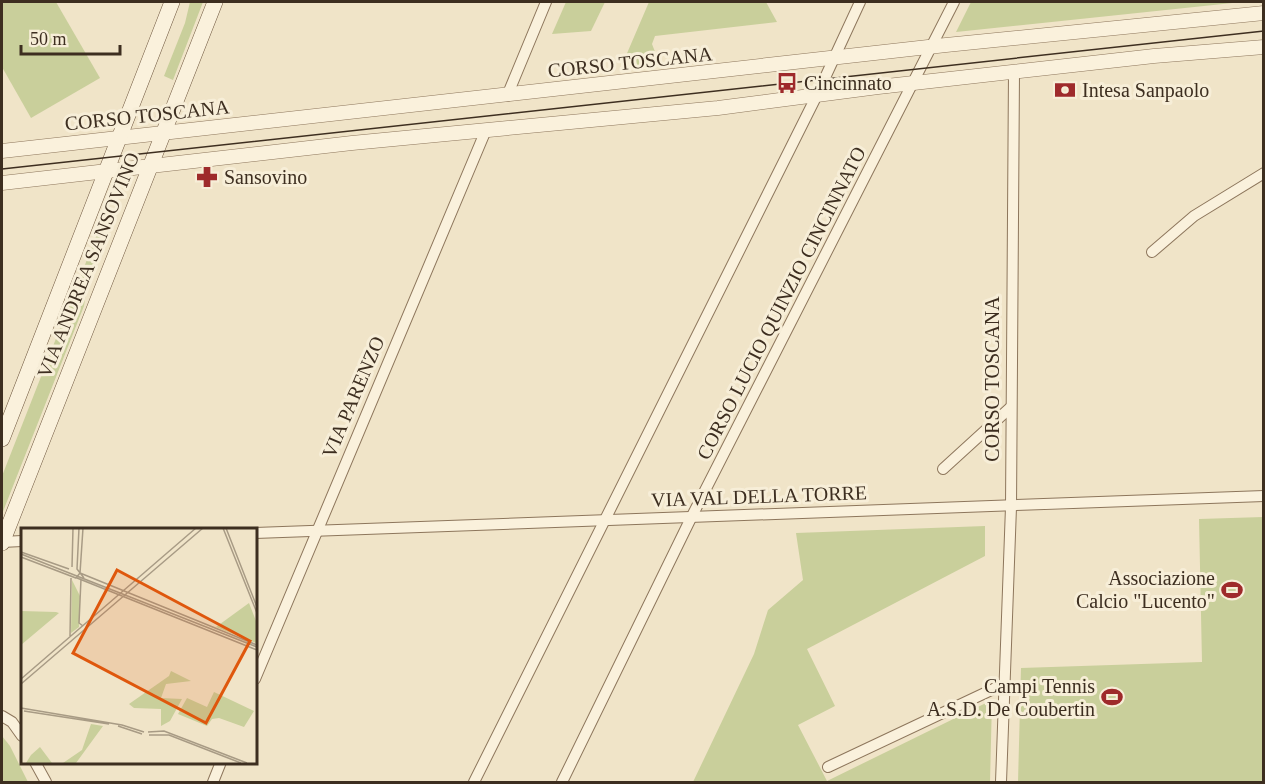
<svg xmlns="http://www.w3.org/2000/svg" width="1265" height="784" viewBox="0 0 1265 784" font-family="Georgia,serif">
  <style>
    .green { fill: #c9cf9b }
    .lines { fill: none; stroke-linecap: round; stroke-linejoin: round }
    .minor-casing { stroke: #8d765c; stroke-width: 12 }
    .tertiary-casing { stroke: #8d765c; stroke-width: 15 }
    .secondary-casing { stroke: #6f573f; stroke-width: 16 }
    .minor { stroke: #faf1dc; stroke-width: 10 }
    .tertiary { stroke: #faf1dc; stroke-width: 14 }
    .secondary { stroke: #faf1dc; stroke-width: 15 }
    .tram { stroke: #3d2e20; stroke-width: 1.5 }
    .labels { text-anchor: middle; stroke-width: 6; stroke-linejoin: round; paint-order: stroke }
    .street-label { font-size: 20px; fill: #3d2e20; stroke: #f7eed8 }
    .poi-label { font-size: 20px; fill: #3d2e20; stroke: #f7eed8; text-anchor: start }
    .inset-road { fill: none; stroke: #a89b85; stroke-width: 1.5 }
    .view { fill: #df570d; fill-opacity: 0.15; stroke: #df570d; stroke-width: 3 }
    .inset-edge { fill: none; stroke: #3d2e20; stroke-width: 3 }
  </style>
  <rect width="100%" height="100%" fill="#f0e4c8"/>
  <g class="green">
    <polygon points="2,2 56,2 100,78 31,118 2,67"/>
    <polygon points="190,2 203,2 173,80 164,76 185,23"/>
    <polygon points="566,2 605,2 591,31 552,34"/>
    <polygon points="649,2 766,2 777,22 655,36 652,44 660,65 623,70 625,58"/>
    <polygon points="971,2 1242,2 956,32"/>
    <polygon points="101,224 108,226 88,279 84,306 2,514 2,476"/>
    <polygon points="1263,517 1263,782 1018,782 1021,668 1202,662 1199,519"/>
    <polygon points="985,526 985,556 807,649 835,706 798,725 827,781 992,700 990,782 693,782 754,654 768,610 803,580 796,533"/>
    <polygon points="2,736 10,746 28,782 2,782"/>
  </g>
  <g class="lines">
    <defs>
      <g id="minor">
        <polyline points="507,96 546,2"/>
        <polyline points="1152,252 1194,216 1264,173"/>
        <polyline points="943,469 1011,407"/>
        <polyline points="255,533 1264,496"/>
        <polyline points="2,542 22,541"/>
        <polyline points="255,679 486,130"/>
        <polyline points="2,716 12,722 22,736"/>
        <polyline points="35,762 46,782"/>
        <polyline points="828,767 1004,684"/>
        <polyline points="213,782 221,762"/>
        <polyline points="474,782 817,95 860,2"/>
        <polyline points="562,782 691,518 954,2"/>
        <polyline points="1001,782 1011,507 1014,72"/>
      </g>
      <g id="tertiary">
        <polyline points="2,151 946,45 1264,13"/>
        <polyline points="2,183 352,143 718,108 878,87 1154,56 1264,47"/>
      </g>
      <g id="secondary">
        <polyline points="2,439 172,2"/>
        <polyline points="2,543 215,2"/>
      </g>
    </defs>
    <use href="#minor" class="minor-casing"/>
    <use href="#tertiary" class="tertiary-casing"/>
    <use href="#secondary" class="secondary-casing"/>
    <use href="#minor" class="minor"/>
    <use href="#tertiary" class="tertiary"/>
    <use href="#secondary" class="secondary"/>
    <polyline class="tram" points="2,169 1264,31"/>
  </g>
  <defs>
    <symbol id="bus-bare" viewBox="-9 -9 18 18"><path d="M-5-6H5V4H4V6H2V4H-2V6H-4V4H-5ZM-3.5-4V0h7V-4ZM-3.5 1.2v1.5H-2V1.2ZM2 1.2v1.5H3.5V1.2Z" fill="#9e2a2b" stroke="#f7eed8" stroke-width="2.5" paint-order="stroke"/></symbol>
    <symbol id="bank-bare" viewBox="-9 -9 18 18"><path d="M-6-4H6V4H-6ZM0-2.3a2.3 2.3 0 1 0 0 4.6a2.3 2.3 0 1 0 0-4.6Z" fill="#9e2a2b" stroke="#f7eed8" stroke-width="2.5" paint-order="stroke"/></symbol>
    <symbol id="pharmacy-bare" viewBox="-9 -9 18 18"><path d="M-2-6h4v4h4v4h-4v4h-4v-4h-4v-4h4Z" fill="#9e2a2b" stroke="#f7eed8" stroke-width="2.5" paint-order="stroke"/></symbol>
    <symbol id="stadium-bare" viewBox="-9 -9 18 18"><path d="M0-5a6.5 5 0 1 0 0 10a6.5 5 0 1 0 0-10ZM-3.5-1.8h7v3.6h-7Z" fill="#9e2a2b" stroke="#f7eed8" stroke-width="2.5" paint-order="stroke"/></symbol>
  </defs>
  <g fill-rule="evenodd">
    <use href="#bus-bare" x="772" y="68" width="30" height="30"/>
    <use href="#bank-bare" x="1050" y="75" width="30" height="30"/>
    <use href="#pharmacy-bare" x="192" y="162" width="30" height="30"/>
    <use href="#stadium-bare" x="1217" y="575" width="30" height="30"/>
    <use href="#stadium-bare" x="1097" y="682" width="30" height="30"/>
  </g>
  <g class="labels">
    <g class="street-label">
      <text transform="translate(630 62) rotate(-6)" y="7">CORSO TOSCANA</text>
      <text transform="translate(147 115) rotate(-6)" y="7">CORSO TOSCANA</text>
      <text transform="translate(88 265) rotate(-68)" y="7">VIA ANDREA SANSOVINO</text>
      <text transform="translate(781 303) rotate(-63)" y="7">CORSO LUCIO QUINZIO CINCINNATO</text>
      <text transform="translate(992 379) rotate(-90)" y="7">CORSO TOSCANA</text>
      <text transform="translate(353 397) rotate(-67)" y="7">VIA PARENZO</text>
      <text transform="translate(759 496) rotate(-2)" y="7">VIA VAL DELLA TORRE</text>
    </g>
    <g class="poi-label">
      <text x="804" y="90">Cincinnato</text>
      <text x="1082" y="97">Intesa Sanpaolo</text>
      <text x="224" y="184">Sansovino</text>
      <text x="1215" y="585" text-anchor="end">Associazione<tspan x="1215" dy="23">Calcio "Lucento"</tspan></text>
      <text x="1095" y="693" text-anchor="end">Campi Tennis<tspan x="1095" dy="23">A.S.D. De Coubertin</tspan></text>
    </g>
  </g>
  <g transform="translate(21 528)">
    <rect width="236" height="236" fill="#f0e4c8"/>
    <path d="M51,52L59,68L58,99L50,105ZM228,75L235,93V115L195,99ZM0,83L35,84L38,85L0,117ZM150,143L170,153L145,156L140,170L161,171L149,193L140,198V181L113,180L108,176L148,148ZM193,164L233,183L223,199L198,190L191,191L186,198L157,186L166,170L186,179ZM70,196L82,198L55,235H42L61,222ZM19,219L31,235H5L10,227Z" fill="#c9cf9b"/>
    <path class="inset-road" d="M58,0L56,41L63,50M202,0L236,85M205,0L236,79M0,24L48,41M0,26L236,119M0,29L55,50L59,45L62,0M51,39L52,0M59,45L236,117M56,50L236,122M60,51L58,95L62,98M49,108L50,50M0,151L175,0M0,156L182,0M0,180L101,197L123,204M3,183L88,196M97,198L121,206M127,204L143,203L226,235M128,207H148L220,235"/>
    <path class="view" d="M96,42L229,113L185,195L52,125Z"/>
    <rect width="236" height="236" class="inset-edge"/>
  </g>
  <rect width="1265" height="784" fill="none" stroke="#3d2e20" stroke-width="6"/>
  <path d="M21 45v9h99v-9" fill="none" stroke="#3d2e20" stroke-width="3"/>
  <text x="30" y="45" font-size="18" fill="#3d2e20" stroke="#f7eed8" stroke-width="4.5" paint-order="stroke">50 m</text>
</svg>
